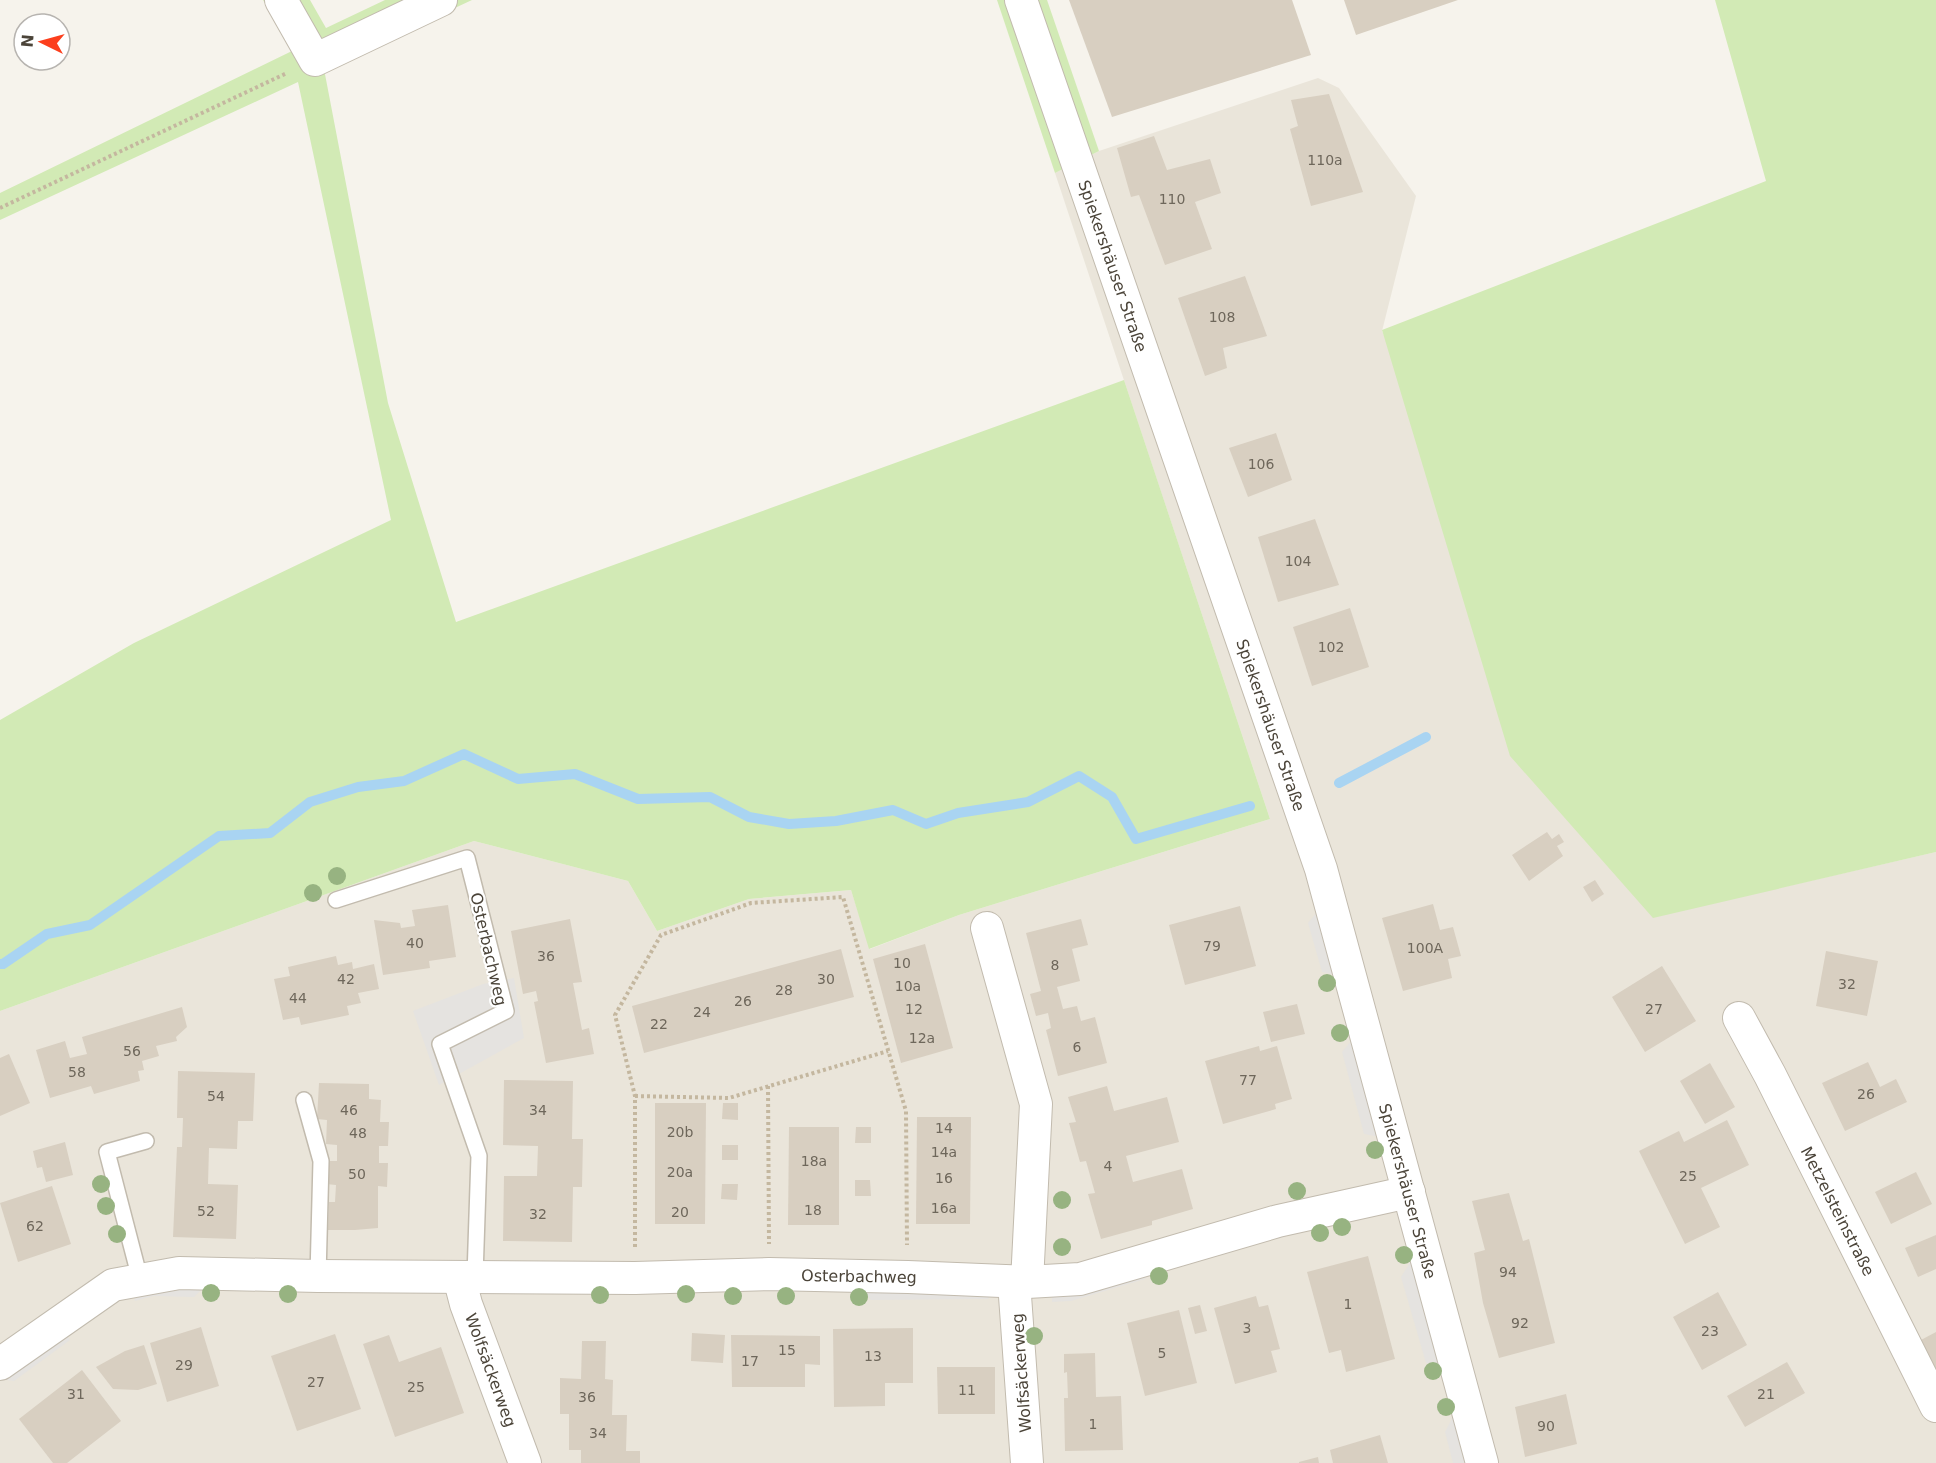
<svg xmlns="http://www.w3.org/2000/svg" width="1936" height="1463" viewBox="0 0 1936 1463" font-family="'DejaVu Sans',sans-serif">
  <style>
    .residential { fill: #eae5da }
    .green { fill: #d2eab5 }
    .parking { fill: #e5e3e0 }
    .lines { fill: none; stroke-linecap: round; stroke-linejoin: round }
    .stream { stroke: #a9d4f2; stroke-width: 10 }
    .building { fill: #d8cfc1 }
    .service-casing { stroke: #c2bbae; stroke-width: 18 }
    .minor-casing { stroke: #c2bbae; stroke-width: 34 }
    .path { stroke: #c4b79f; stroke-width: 4; stroke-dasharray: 3 3; stroke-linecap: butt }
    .service { stroke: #fff; stroke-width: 15 }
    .minor { stroke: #fff; stroke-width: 32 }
    .tree { fill: #97b381 }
    .labels { text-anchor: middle; stroke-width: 4.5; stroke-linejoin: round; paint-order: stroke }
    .number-label { font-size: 14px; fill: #6e675b }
    .street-label { font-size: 16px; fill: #4b4439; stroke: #fff }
  </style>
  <rect width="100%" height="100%" fill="#f6f3ec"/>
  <polygon class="residential" points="1318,78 1339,88 1416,196 1382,331 1653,917 1936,852 1936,1463 0,1463 0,1011 474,841 628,881 657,931 749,899 851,890 870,949 959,915 1270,819 1055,173 1099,151"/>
  <g class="green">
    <polygon points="263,0 310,0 326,28 385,0 472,0 324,69 388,403 456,622 1124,380 1270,819 959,915 869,949 851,890 749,899 657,931 628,881 474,841 0,1011 0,720 134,643 391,520 298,82 0,220 0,193 292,51"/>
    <polygon points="997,0 1047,0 1099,151 1055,173"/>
    <polygon points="1715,0 1936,0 1936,852 1653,918 1510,756 1382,330 1766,181"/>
  </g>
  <g class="parking">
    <polygon points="1319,910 1337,975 1322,972 1308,923"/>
    <polygon points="514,978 524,1038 439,1085 413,1011 483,984"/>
    <polygon points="1353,1039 1380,1137 1364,1134 1342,1052"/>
    <polygon points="1413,1258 1441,1365 1426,1363 1401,1277"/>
    <polygon points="1149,1271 1145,1279 1071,1301 1052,1302 1052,1291"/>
    <polygon points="205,1286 194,1297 154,1296 135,1301 132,1291"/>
    <polygon points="863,1290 996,1290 988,1299 871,1300"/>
    <polygon points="64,1331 70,1340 14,1381 0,1379"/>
    <polygon points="1455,1412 1468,1463 1453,1463 1445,1432"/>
  </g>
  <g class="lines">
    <g class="stream">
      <polyline points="1339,783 1426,737"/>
      <polyline points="0,964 3,964 47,934 90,925 219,836 270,833 310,802 358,787 404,781 464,754 518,779 575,774 638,799 710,797 749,817 789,824 836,821 893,810 926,824 958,813 1028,802 1079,776 1112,797 1136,839 1250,806"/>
    </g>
  </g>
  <g class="building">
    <polygon points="1069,0 1292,0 1311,55 1112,117"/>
    <polygon points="1344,0 1458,0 1356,35"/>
    <polygon points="1329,94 1363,192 1311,206 1290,129 1298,126 1291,100"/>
    <polygon points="1154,136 1167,170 1210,159 1221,193 1195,202 1212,249 1165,265 1139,195 1131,197 1117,148"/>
    <polygon points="1245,276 1267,336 1223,348 1227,368 1205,376 1178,298"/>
    <polygon points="1276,433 1292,480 1248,497 1229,448"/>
    <polygon points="1315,519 1339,585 1278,602 1258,537"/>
    <polygon points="1350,608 1369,667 1312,686 1293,627"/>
    <polygon points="1547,832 1552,839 1559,834 1564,842 1557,846 1563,856 1529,881 1512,855"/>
    <polygon points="1595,880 1604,894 1592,902 1583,887"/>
    <polygon points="1433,904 1440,930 1453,927 1461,956 1448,959 1452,978 1403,991 1382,918"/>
    <polygon points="448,905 456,957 429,961 430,968 383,975 374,920 400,923 401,928 415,926 412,910"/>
    <polygon points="1240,906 1256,966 1185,985 1169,925"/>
    <polygon points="570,919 582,982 573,983 582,1030 589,1028 594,1054 546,1063 534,1002 538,1001 536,991 523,994 511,931"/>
    <polygon points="1081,919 1088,945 1072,949 1080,981 1057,987 1063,1009 1077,1006 1081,1021 1095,1017 1107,1063 1058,1076 1046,1030 1051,1028 1048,1013 1036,1016 1030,994 1041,991 1026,933"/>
    <polygon points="925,944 953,1048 901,1063 873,959"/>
    <polygon points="841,949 854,997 644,1053 632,1006"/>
    <polygon points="1826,951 1878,961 1867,1016 1816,1006"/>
    <polygon points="336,956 338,965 352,962 353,969 374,964 379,989 358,993 361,1003 347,1006 349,1015 301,1025 299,1017 283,1020 274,979 290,976 288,967"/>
    <polygon points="1662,966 1696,1021 1645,1052 1612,997"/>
    <polygon points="1297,1004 1305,1034 1271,1042 1263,1012"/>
    <polygon points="182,1007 187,1027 176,1037 177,1041 156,1046 159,1056 142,1061 144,1070 138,1071 140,1081 94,1094 91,1086 50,1098 36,1050 65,1041 70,1058 87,1054 82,1037"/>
    <polygon points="1259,1046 1260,1051 1277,1046 1292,1099 1275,1104 1276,1109 1223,1124 1205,1061"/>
    <polygon points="9,1054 30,1103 0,1116 0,1058"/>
    <polygon points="1868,1062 1880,1087 1896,1079 1907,1102 1845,1131 1822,1083"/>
    <polygon points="1710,1063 1735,1107 1705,1124 1680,1081"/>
    <polygon points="178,1071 255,1073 253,1121 238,1121 237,1149 209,1148 208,1184 238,1185 236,1239 173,1237 177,1147 182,1147 183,1118 177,1118"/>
    <polygon points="504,1080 573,1081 572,1139 583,1139 582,1187 573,1187 572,1242 503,1241 504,1176 537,1176 538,1146 503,1145"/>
    <polygon points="319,1083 369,1084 369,1099 381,1100 380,1122 389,1122 388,1146 379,1146 379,1163 388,1163 387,1187 378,1186 378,1228 355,1230 328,1230 329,1202 335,1202 336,1185 326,1184 327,1161 337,1161 337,1145 326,1144 327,1120 317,1119"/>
    <polygon points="1107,1086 1114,1111 1167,1097 1179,1142 1126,1156 1133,1182 1182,1169 1193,1209 1152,1221 1152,1225 1101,1239 1088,1194 1095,1193 1086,1161 1080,1162 1069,1123 1076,1122 1068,1097"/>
    <polygon points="655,1103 706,1103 705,1224 655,1224"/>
    <polygon points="723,1103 738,1103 738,1120 722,1119"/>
    <polygon points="917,1117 971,1117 970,1224 916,1224"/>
    <polygon points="1727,1120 1749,1165 1701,1188 1720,1227 1685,1244 1639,1151 1679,1131 1684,1142"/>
    <polygon points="789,1127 839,1127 839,1225 788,1225"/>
    <polygon points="856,1127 871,1127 871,1143 855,1143"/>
    <polygon points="65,1142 73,1175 46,1182 42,1167 37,1168 33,1151"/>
    <rect x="722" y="1145" width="16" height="15"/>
    <polygon points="1916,1172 1932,1204 1891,1224 1875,1192"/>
    <polygon points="855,1180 870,1180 871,1196 855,1196"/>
    <polygon points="722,1184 738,1184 737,1200 721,1199"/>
    <polygon points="52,1186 71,1244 18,1262 0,1203"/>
    <polygon points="1509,1193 1523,1241 1529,1239 1555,1343 1499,1358 1483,1303 1474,1253 1485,1250 1472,1201"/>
    <polygon points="1936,1235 1936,1269 1918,1277 1905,1248"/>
    <polygon points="1368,1256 1395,1359 1346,1372 1341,1350 1329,1353 1307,1272"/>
    <polygon points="1718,1292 1747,1345 1702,1370 1673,1317"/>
    <polygon points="1256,1296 1259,1307 1268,1305 1280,1349 1271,1351 1277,1372 1235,1384 1214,1308"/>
    <polygon points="1200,1305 1207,1331 1195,1334 1188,1308"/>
    <polygon points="1179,1310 1197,1383 1145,1396 1127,1323"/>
    <polygon points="201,1327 219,1386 167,1402 150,1343"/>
    <polygon points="913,1328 913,1383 885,1383 885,1406 834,1407 833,1329"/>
    <polygon points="1936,1332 1936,1375 1919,1341"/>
    <polygon points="692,1333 725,1335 723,1363 691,1361"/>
    <polygon points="335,1334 361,1409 297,1431 271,1356"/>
    <polygon points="389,1335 399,1362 441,1347 464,1413 395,1437 363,1344"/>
    <polygon points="731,1335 820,1336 820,1365 805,1364 805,1387 732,1387"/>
    <polygon points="582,1341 606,1341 605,1379 613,1380 612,1415 627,1415 626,1451 640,1451 640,1463 581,1463 581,1450 569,1450 569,1414 560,1414 560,1378 581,1379"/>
    <polygon points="144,1345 157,1384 138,1390 113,1389 96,1367 125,1351"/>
    <polygon points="1095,1353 1096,1397 1121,1396 1123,1450 1065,1451 1064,1398 1068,1398 1067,1372 1064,1373 1064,1354"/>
    <polygon points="1787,1362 1805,1393 1745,1427 1727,1396"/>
    <polygon points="937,1367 995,1367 995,1414 938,1414"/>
    <polygon points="82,1370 121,1421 67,1463 53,1463 19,1419"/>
    <polygon points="1566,1394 1577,1444 1525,1457 1515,1407"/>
    <polygon points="1380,1435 1388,1463 1333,1463 1330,1450"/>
    <polygon points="1318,1457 1319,1463 1299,1463 1299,1462"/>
  </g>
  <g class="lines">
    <defs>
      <g id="service">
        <polyline points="336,900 467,858 506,1011 440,1044 479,1156 475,1276"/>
        <polyline points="304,1100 321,1161 318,1276"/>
        <polyline points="140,1279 107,1152 146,1141"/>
      </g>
      <g id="minor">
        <polyline points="281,0 315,60 441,0"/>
        <polyline points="1021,0 1321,869 1482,1463"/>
        <polyline points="987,928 1036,1104 1027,1282"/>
        <polyline points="1739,1018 1770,1075 1936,1406"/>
        <polyline points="459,1277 466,1304 525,1463"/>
        <polyline points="1014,1282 1027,1463"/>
        <polyline points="0,1364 113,1285 179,1273 318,1276 635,1278 769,1274 908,1277 1027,1282 1080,1279 1278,1221 1409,1192"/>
      </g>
    </defs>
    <use href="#service" class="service-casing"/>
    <use href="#minor" class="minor-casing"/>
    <g class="path">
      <polyline points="0,208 287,73"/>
      <polyline points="768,1086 769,1244"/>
      <polyline points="635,1096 729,1098 888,1051"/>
      <polyline points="635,1247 635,1096 615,1015 661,935 751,903 843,897 906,1111 907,1245"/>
    </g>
    <use href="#service" class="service"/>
    <use href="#minor" class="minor"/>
  </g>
  <g class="tree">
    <circle cx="337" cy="876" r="9"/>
    <circle cx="313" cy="893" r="9"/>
    <circle cx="1327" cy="983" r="9"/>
    <circle cx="1340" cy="1033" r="9"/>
    <circle cx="1375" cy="1150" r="9"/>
    <circle cx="101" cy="1184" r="9"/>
    <circle cx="1297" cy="1191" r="9"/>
    <circle cx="1062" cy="1200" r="9"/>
    <circle cx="106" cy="1206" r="9"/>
    <circle cx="1342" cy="1227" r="9"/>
    <circle cx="1320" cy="1233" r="9"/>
    <circle cx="117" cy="1234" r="9"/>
    <circle cx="1062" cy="1247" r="9"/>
    <circle cx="1404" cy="1255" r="9"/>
    <circle cx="1159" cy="1276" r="9"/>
    <circle cx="211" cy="1293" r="9"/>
    <circle cx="288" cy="1294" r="9"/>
    <circle cx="686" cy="1294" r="9"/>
    <circle cx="600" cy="1295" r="9"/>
    <circle cx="733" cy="1296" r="9"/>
    <circle cx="786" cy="1296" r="9"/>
    <circle cx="859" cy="1297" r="9"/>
    <circle cx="1034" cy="1336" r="9"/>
    <circle cx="1433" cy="1371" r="9"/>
    <circle cx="1446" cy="1407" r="9"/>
  </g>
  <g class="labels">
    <g class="number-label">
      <text x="1325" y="165">110a</text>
      <text x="1172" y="204">110</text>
      <text x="1222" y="322">108</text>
      <text x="1261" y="469">106</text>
      <text x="1298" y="566">104</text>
      <text x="1331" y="652">102</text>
      <text x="415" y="948">40</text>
      <text x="1212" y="951">79</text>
      <text x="1425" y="953">100A</text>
      <text x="546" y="961">36</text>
      <text x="902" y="968">10</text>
      <text x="1055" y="970">8</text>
      <text x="346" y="984">42</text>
      <text x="826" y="984">30</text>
      <text x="1847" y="989">32</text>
      <text x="908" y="991">10a</text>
      <text x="784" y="995">28</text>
      <text x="298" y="1003">44</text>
      <text x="743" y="1006">26</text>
      <text x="914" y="1014">12</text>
      <text x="1654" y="1014">27</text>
      <text x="702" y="1017">24</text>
      <text x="659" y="1029">22</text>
      <text x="922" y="1043">12a</text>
      <text x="1077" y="1052">6</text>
      <text x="132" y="1056">56</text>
      <text x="77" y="1077">58</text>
      <text x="1248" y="1085">77</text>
      <text x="1866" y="1099">26</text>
      <text x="216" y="1101">54</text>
      <text x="349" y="1115">46</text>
      <text x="538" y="1115">34</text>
      <text x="944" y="1133">14</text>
      <text x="680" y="1137">20b</text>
      <text x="358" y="1138">48</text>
      <text x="944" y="1157">14a</text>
      <text x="814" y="1166">18a</text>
      <text x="1108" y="1171">4</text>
      <text x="680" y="1177">20a</text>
      <text x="357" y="1179">50</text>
      <text x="1688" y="1181">25</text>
      <text x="944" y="1183">16</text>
      <text x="944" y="1213">16a</text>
      <text x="813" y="1215">18</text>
      <text x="206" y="1216">52</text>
      <text x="680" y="1217">20</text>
      <text x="538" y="1219">32</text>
      <text x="35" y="1231">62</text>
      <text x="1508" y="1277">94</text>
      <text x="1348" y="1309">1</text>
      <text x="1520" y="1328">92</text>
      <text x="1247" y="1333">3</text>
      <text x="1710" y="1336">23</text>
      <text x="787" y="1355">15</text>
      <text x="1162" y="1358">5</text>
      <text x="873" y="1361">13</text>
      <text x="750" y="1366">17</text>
      <text x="184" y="1370">29</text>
      <text x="316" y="1387">27</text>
      <text x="416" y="1392">25</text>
      <text x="967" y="1395">11</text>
      <text x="76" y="1399">31</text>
      <text x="1766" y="1399">21</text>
      <text x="587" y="1402">36</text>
      <text x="1093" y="1429">1</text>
      <text x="1546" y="1431">90</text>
      <text x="598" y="1438">34</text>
    </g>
    <g class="street-label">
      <text transform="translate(1113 266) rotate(71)" y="6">Spiekershäuser Straße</text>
      <text transform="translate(1271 725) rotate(71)" y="6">Spiekershäuser Straße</text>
      <text transform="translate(489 949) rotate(77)" y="6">Osterbachweg</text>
      <text transform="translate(1408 1191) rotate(75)" y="6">Spiekershäuser Straße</text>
      <text transform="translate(1838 1211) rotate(63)" y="6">Metzelsteinstraße</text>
      <text transform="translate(859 1276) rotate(1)" y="6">Osterbachweg</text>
      <text transform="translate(491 1370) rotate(70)" y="6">Wolfsäckerweg</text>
      <text transform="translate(1021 1373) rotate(-94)" y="6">Wolfsäckerweg</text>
    </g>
  </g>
  <g transform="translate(42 42) rotate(275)"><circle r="28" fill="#ffffff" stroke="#b7b4b0" stroke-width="1.5"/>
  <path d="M0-4.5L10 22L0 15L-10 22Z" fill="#fc3f1d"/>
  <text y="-9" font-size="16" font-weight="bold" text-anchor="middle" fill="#4b4439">N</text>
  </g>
</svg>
